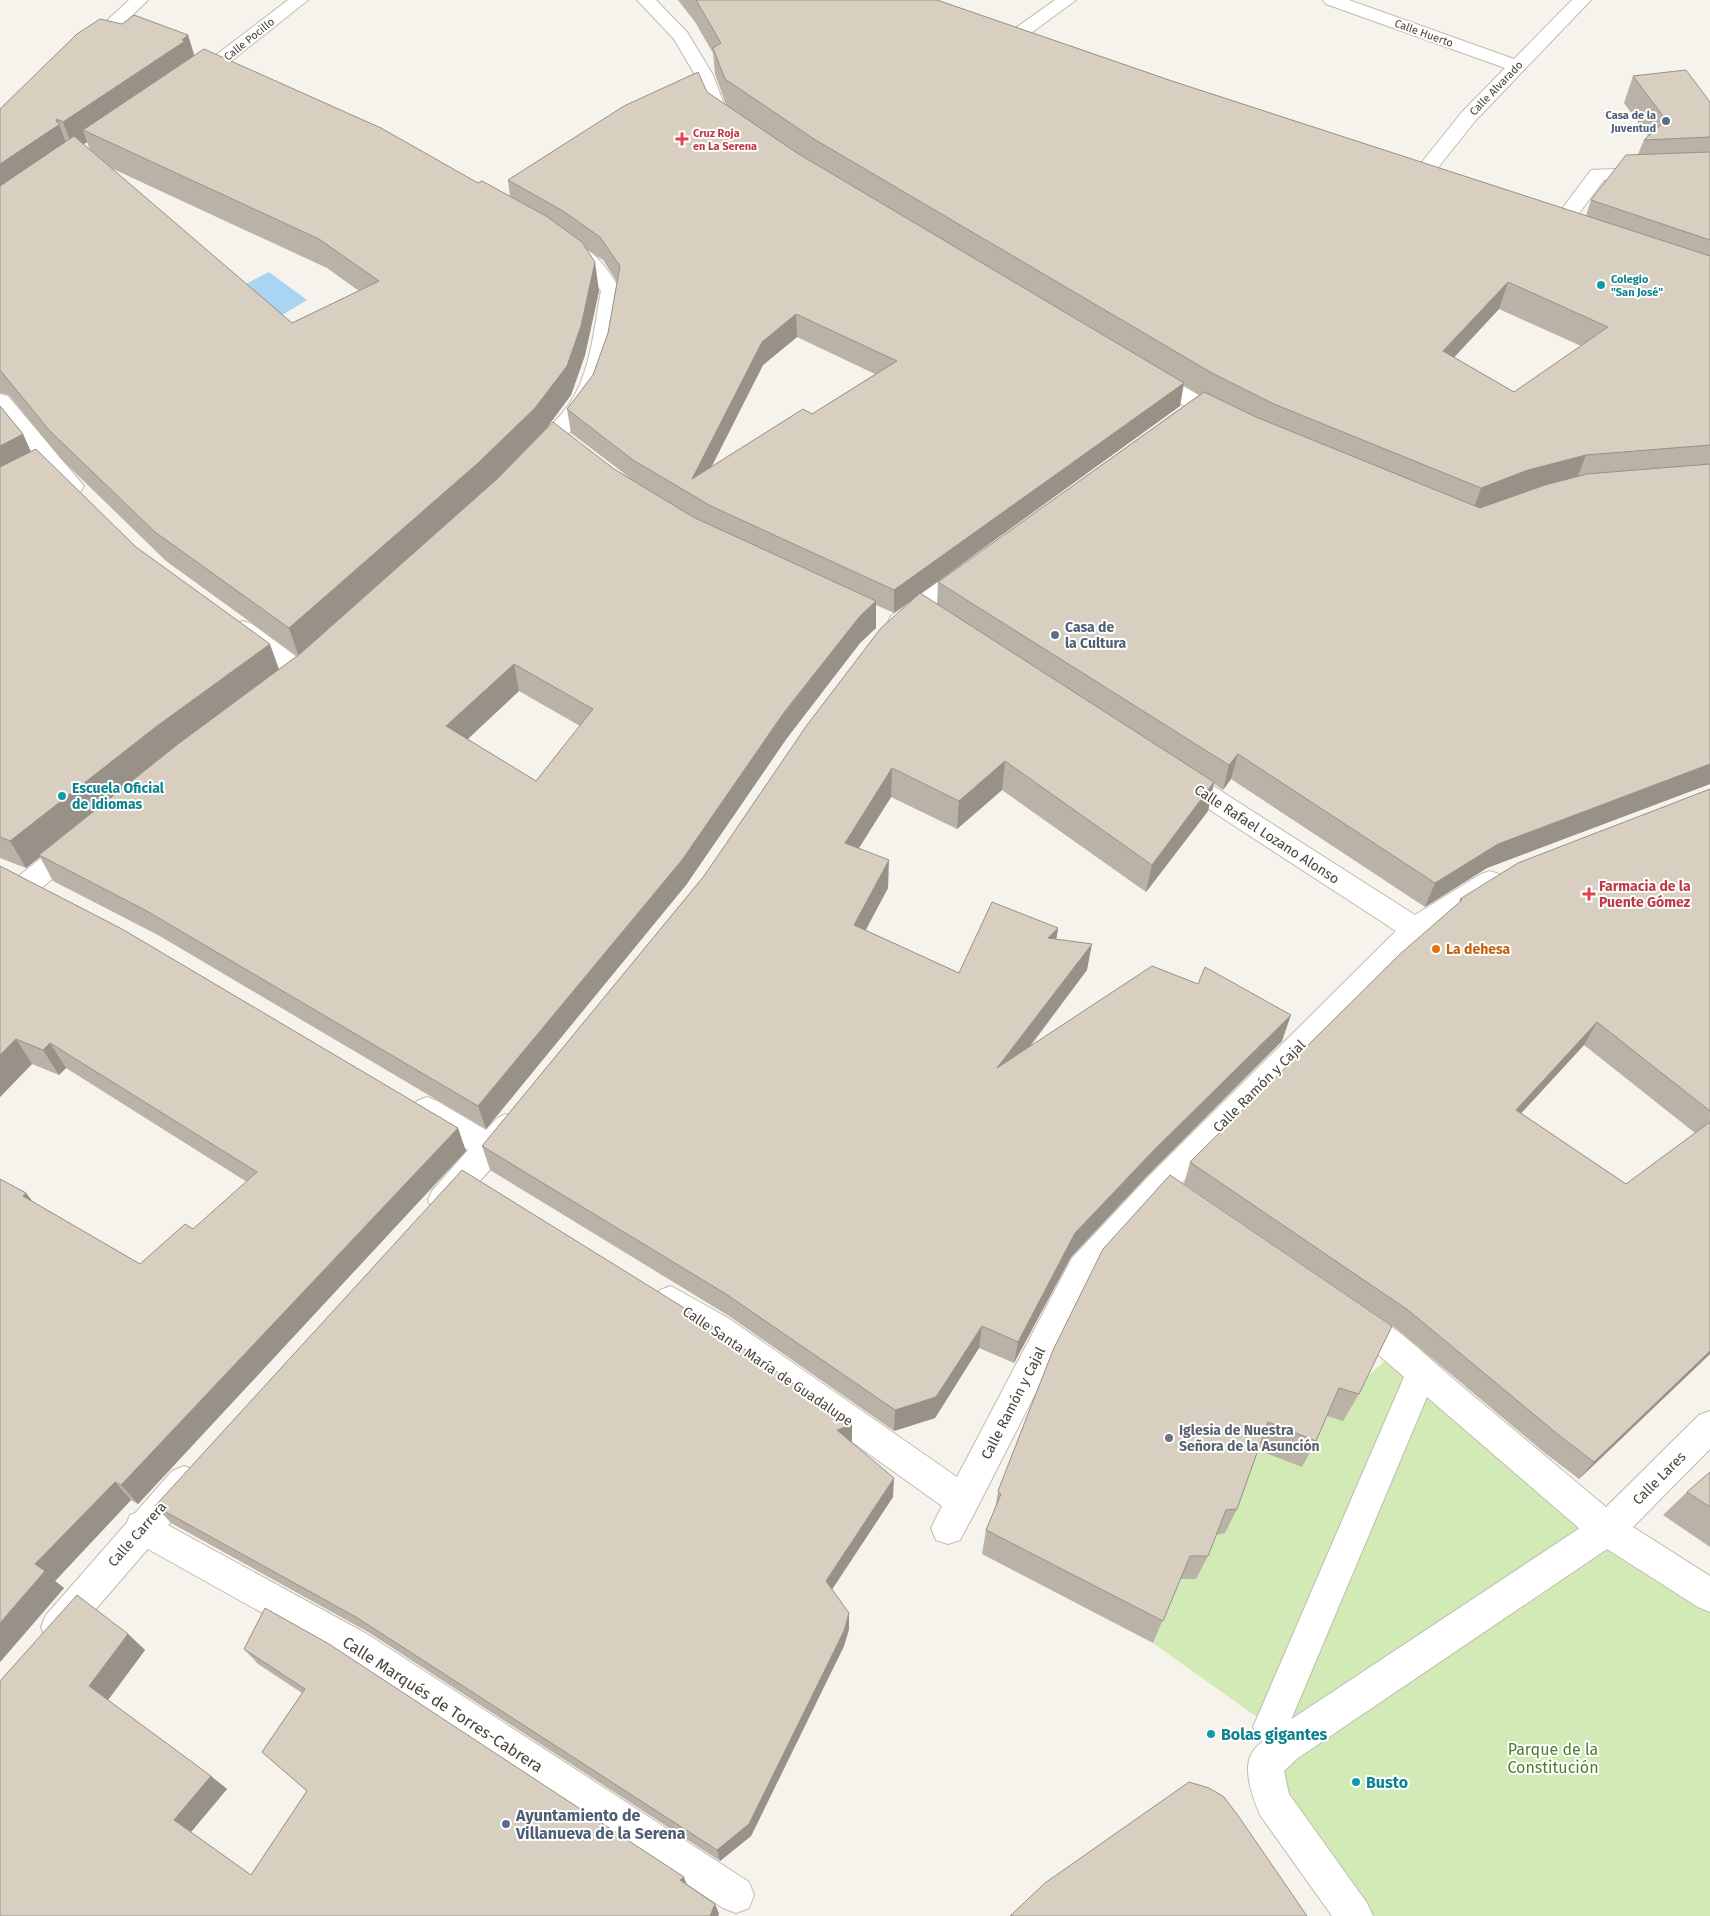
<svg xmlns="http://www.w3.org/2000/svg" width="1710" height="1916" viewBox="0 0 1710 1916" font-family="'Fira Sans',sans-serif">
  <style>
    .green { fill: #d2eab5 }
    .water { fill: #a9d4f2 }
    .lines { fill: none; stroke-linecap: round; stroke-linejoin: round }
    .pedestrian-casing { stroke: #c2bbae; stroke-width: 2 }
    .minor-casing { stroke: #c2bbae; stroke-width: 2 }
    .pedestrian { fill: #fff; fill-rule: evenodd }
    .minor { fill: #fff; fill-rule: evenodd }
    .wall { fill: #bab2a6; fill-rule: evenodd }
    .shaded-wall { fill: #979187 }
    .building { fill: #d8cfc1; stroke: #979187; fill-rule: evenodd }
    .service-dot { fill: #5c6f8a; stroke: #fff; stroke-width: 2 }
    .health-dot { fill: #e0444e; stroke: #fff; stroke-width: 2 }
    .culture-dot { fill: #0f9aa8; stroke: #fff; stroke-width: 2 }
    .food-dot { fill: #e8710a; stroke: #fff; stroke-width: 2 }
    .worship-dot { fill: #6b7280; stroke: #fff; stroke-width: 2 }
    .labels { text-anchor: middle; stroke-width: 4; stroke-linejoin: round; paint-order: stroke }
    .far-street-label { font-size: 11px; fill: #4b4439; stroke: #fff }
    .far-service-label { font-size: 11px; font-weight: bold; fill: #4e5e75; stroke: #fff; text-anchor: end }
    .far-health-label { font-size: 11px; font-weight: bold; fill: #be3a42; stroke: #fff; text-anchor: start }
    .far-culture-label { font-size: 11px; font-weight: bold; fill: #0d838f; stroke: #fff; text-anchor: start }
    .service-label { font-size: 14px; font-weight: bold; fill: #4e5e75; stroke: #fff; text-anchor: start }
    .culture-label { font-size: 14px; font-weight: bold; fill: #0d838f; stroke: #fff; text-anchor: start }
    .street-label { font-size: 14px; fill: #4b4439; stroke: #fff }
    .health-label { font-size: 14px; font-weight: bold; fill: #be3a42; stroke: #fff; text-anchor: start }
    .food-label { font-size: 14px; font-weight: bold; fill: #c56008; stroke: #fff; text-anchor: start }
    .worship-label { font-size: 14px; font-weight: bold; fill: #5b616d; stroke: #fff; text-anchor: start }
    .near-street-label { font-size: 16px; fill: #4b4439; stroke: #fff }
    .near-culture-label { font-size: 16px; font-weight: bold; fill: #0d838f; stroke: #fff; text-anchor: start }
    .near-park-label { font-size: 16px; fill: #4a7f2a; stroke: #fff }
    .near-service-label { font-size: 16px; font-weight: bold; fill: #4e5e75; stroke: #fff; text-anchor: start }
  </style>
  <rect width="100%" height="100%" fill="#f6f3ec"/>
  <polygon class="green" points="1388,1358 1710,1595 1710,1916 1354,1916 1273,1802 1285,1745 1271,1727 1153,1643 1179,1579 1214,1535 1255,1449 1324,1416"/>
  <polygon class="water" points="269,272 307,300 274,320 238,288"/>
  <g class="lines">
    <defs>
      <g id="pedestrian">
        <polygon points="1179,767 1188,770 1415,915 1481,874 1490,871 1499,874 1503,882 1499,890 1425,937 1170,1195 1094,1278 975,1512 960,1540 948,1544 936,1540 931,1528 942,1506 706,1338 660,1310 656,1300 660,1290 671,1286 728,1318 957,1477 1072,1258 1148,1177 1396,931 1170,784 1166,777 1170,770"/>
        <path d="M1354,1306C1393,1321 1426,1356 1458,1383C1512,1428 1565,1473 1619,1518L1624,1530L1619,1542L1607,1546L1595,1542L1427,1397L1283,1739L1271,1745L1259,1739L1253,1727L1404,1377L1374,1351L1343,1330L1338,1320L1343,1310Z"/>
        <polygon points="142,1511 367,1634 749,1882 754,1895 749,1908 736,1913 723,1908 343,1658 130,1539 125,1527 130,1515"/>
      </g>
      <g id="minor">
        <polygon points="129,0 148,0 95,51 83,51 80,47 83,43"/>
        <polygon points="288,0 308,0 201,85 187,85 185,81 187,77"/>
        <polygon points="637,0 656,0 687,32 713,75 725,107 744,122 741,126 727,126 710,114 695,75 674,39"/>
        <polygon points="1055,0 1076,0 1012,47 1000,47 997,43 1000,39"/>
        <polygon points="1323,0 1349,0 1514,59 1572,0 1591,0 1476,120 1424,185 1410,185 1407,181 1410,177 1462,112 1505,68 1326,4"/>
        <polygon points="1710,165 1710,177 1604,180 1564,233 1557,235 1550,233 1547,229 1591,170"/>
        <path d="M567,240C593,246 608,270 621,291C610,356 605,394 559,445C550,456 543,466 528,461L525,456C537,437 557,422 570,403C591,371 594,328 601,291L587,270L557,246L560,242Z"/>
        <polygon points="1150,370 1158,372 1231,413 1234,418 1231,423 1223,425 1215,423 1142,382 1139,377 1142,372"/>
        <polygon points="0,394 8,396 84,486 81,491 73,494 65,491 44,470 0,416"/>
        <polygon points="968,564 976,566 980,572 976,578 909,628 900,631 891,628 888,622 891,616 960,566"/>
        <polygon points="243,621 252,624 309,666 312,672 309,678 300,681 291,678 234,636 231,630 234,624"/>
        <polygon points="76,834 85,837 89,844 85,851 38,891 29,894 20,891 16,883 20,875 67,837"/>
        <path d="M427,1097L437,1101L486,1130C497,1118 503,1110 519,1116L524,1125C511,1151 474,1186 454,1209L443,1213L432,1209L428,1200L432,1191L468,1150L417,1119L412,1110L417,1101Z"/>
        <path d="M1710,1411V1449L1633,1527L1710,1576V1612L1698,1607L1607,1549L1298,1758L1284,1771L1289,1794L1367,1903L1373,1916H1332L1260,1815C1253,1798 1242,1769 1252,1753C1257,1745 1266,1739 1272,1732L1595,1518L1699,1415Z"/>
        <polygon points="184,1466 196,1471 200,1482 196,1493 70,1639 58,1644 46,1639 41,1627 46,1615 172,1471"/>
      </g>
    </defs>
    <use href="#pedestrian" class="pedestrian-casing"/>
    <use href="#minor" class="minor-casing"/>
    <use href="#pedestrian" class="pedestrian"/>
    <use href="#minor" class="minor"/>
  </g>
  <g class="wall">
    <path d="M678,0H937L1172,81L1586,216L1591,200L1638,154L1644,140L1648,136L1624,103L1633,76L1710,102V784L1487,868L1425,907L1231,779L1223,790L1214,784L1208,811L1146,892L1002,790L957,829L891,797L859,848L888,888L865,930L959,973L1058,928L1056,939L1087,970L1030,1047L1282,1041L1147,1176L1071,1257L1014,1363L979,1348L935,1418L894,1431L729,1316L490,1170L482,1146L704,876L914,598L894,613L876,605V628L860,643L787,738L686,885L486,1129L158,935L53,881L40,857L26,868L0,858V406L23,434L31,452L136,547L279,669L297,656L166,561L61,459L9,395L0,393V109L122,24L188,35L194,56L510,197L508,180L707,92L726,105L715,74L713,53L695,22ZM87,142L90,150L83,144ZM111,168L327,268L359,291L292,323ZM586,249L603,260L617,282L608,333L593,375L567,409L571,433L630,478L614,469L545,430L571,395L585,355L599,291ZM1499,309L1581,346L1514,392L1454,357ZM797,337L875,374L812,414L712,466L763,365ZM1183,385L1199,395L938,582L937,604L920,593L1180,406ZM519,691L580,726L536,781L467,739Z"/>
    <path d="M1710,789V1354L1579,1479L1546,1454L1397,1329L1184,1184L1190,1162L1459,903L1460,899ZM1584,1045L1695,1133L1626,1184L1521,1113Z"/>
    <polygon points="0,866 466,1151 138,1504 131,1500 55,1581 64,1588 0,1662 0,1179 26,1193 33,1202 140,1264 193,1229 247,1182 66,1068 59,1075 32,1064 0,1097"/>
    <polygon points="1103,1249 1359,1394 1343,1421 1327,1416 1316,1441 1302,1467 1258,1450 1237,1509 1225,1533 1216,1535 1208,1556 1196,1579 1180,1579 1153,1643 982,1554 986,1530 995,1510 998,1491"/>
    <polygon points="852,1425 852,1443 893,1497 832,1590 849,1629 844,1646 751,1836 720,1861 368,1632 171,1523 155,1506"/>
    <polygon points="1710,1472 1710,1547 1663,1515 1687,1492"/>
    <polygon points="128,1634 145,1650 108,1700 227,1789 191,1832 251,1875 307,1791 262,1752 302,1693 258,1664 244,1649 687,1884 715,1904 719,1914 718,1916 0,1916"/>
  </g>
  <g class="shaded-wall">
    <polygon points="188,35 197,64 83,130 87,142 74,151 63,122"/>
    <polygon points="57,119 70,153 0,201 0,164 56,121"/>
    <polygon points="595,262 599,291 585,355 571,395 540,437 484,492 299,657 289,628"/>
    <polygon points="1508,282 1499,309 1435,378 1443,351"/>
    <polygon points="796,314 797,337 763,365 696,497 692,479 762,342"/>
    <polygon points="1184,383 1180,406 894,613 894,590"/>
    <polygon points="23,434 36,463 0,482 0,446"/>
    <polygon points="1586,455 1576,481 1472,514 1481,488 1528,470"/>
    <polygon points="876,601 876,628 860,643 787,738 686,885 486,1129 478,1106 860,616"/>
    <polygon points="270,644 280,672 39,855 40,857 26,868 10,841 157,726"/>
    <polygon points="514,664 519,691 453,753 446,726"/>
    <polygon points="1238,754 1231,779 1223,790 1229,765"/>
    <polygon points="1005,761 1002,790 957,829 959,801"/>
    <polygon points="1710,764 1710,784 1487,868 1425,907 1435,883 1498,844"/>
    <polygon points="892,768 891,797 845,870 845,843"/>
    <polygon points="1214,782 1208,811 1146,892 1152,865"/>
    <polygon points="889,860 888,888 854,952 854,925"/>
    <polygon points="1058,928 1054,955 1048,938"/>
    <polygon points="1092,944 1087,970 994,1093 997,1068"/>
    <polygon points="1291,1015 1282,1041 1147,1176 1071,1257 1014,1363 1018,1342 1075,1233 1153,1151"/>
    <polygon points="1597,1022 1584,1045 1504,1132 1516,1110"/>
    <polygon points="16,1039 32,1064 0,1097 0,1055"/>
    <polygon points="50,1043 66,1068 59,1075 43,1050"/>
    <polygon points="458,1128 466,1151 138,1504 121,1485"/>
    <polygon points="26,1193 43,1216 23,1196"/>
    <polygon points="982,1326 979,1348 935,1418 894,1431 895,1410"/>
    <polygon points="1710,1351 1710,1354 1579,1479 1594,1462"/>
    <polygon points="852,1425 852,1444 837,1430"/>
    <polygon points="894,1478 893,1497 826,1598 826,1581"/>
    <polygon points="115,1482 131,1500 55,1581 64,1588 0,1662 0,1623 35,1564"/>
    <polygon points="849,1613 849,1629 844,1646 751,1836 720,1861 717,1850"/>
    <polygon points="128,1634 145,1650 108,1700 89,1686"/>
    <polygon points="211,1776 227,1789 191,1832 174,1820"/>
    <polygon points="684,1877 688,1888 680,1880"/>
    <polygon points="715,1904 719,1914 718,1916 710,1916"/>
  </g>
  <g class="building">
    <path d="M696,0H937L1172,81L1710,256V445L1586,455L1528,470L1481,488L1274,404L1212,373L814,139L725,79L713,48L721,43ZM1508,282L1608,327L1514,392L1443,351Z"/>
    <polygon points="134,15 188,35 182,40 185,41 63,122 57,119 56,121 60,124 0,164 0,109 77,34 100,19 122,24"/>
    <polygon points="204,49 381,128 478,183 482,181 546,216 582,242 595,262 581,326 567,366 535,408 478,463 289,628 155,532 49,430 0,370 0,186 74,136 292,323 379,281 319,239 83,130"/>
    <polygon points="1686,70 1710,102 1710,137 1644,140 1666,120 1633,76"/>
    <path d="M698,72L707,92L797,153L1184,383L894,590L711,506L633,460L567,409L593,375L608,333L620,266L600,237L563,211L508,180L624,106ZM796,314L897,361L812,414L803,409L692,479L762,342Z"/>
    <polygon points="1710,152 1710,240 1591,200 1626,155"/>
    <polygon points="1204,392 1256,417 1480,508 1545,485 1587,474 1710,464 1710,764 1498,844 1435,883 1238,754 1229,765 938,582"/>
    <polygon points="0,406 23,434 0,446"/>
    <path d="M553,422L614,469L693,517L876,601L860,616L785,711L682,860L478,1106L145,910L39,855L178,744L301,653L497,479ZM514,664L593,709L536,781L446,726Z"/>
    <polygon points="36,449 136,547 270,644 157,726 10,841 0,837 0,467"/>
    <polygon points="920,593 1214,782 1152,865 1005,761 959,801 892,768 845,843 889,860 854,925 959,973 992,902 1058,928 1048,938 1092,944 997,1068 1152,966 1198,984 1205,967 1291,1015 1153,1151 1075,1233 1018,1342 982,1326 936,1397 895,1410 726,1294 482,1146 704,876 807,725 881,628"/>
    <polygon points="1710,789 1710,1111 1597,1022 1516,1110 1626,1184 1710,1122 1710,1351 1594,1462 1560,1436 1408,1310 1190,1162 1400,954 1462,900 1460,899 1518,863"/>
    <polygon points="0,866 122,929 458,1128 121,1485 115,1482 35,1564 45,1571 0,1623 0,1179 26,1193 23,1196 140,1264 185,1224 193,1229 257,1172 50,1043 43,1050 16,1039 0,1055"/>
    <polygon points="462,1170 702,1319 852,1425 837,1430 894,1478 826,1581 849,1613 844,1631 749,1824 717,1850 356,1617 155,1506"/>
    <polygon points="1170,1175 1392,1326 1359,1394 1339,1388 1316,1441 1268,1422 1237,1509 1226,1510 1208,1556 1190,1556 1163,1621 986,1530 1001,1494 998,1491 1053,1350 1103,1249"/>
    <polygon points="1710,1472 1710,1507 1687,1492"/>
    <polygon points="77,1595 128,1634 89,1686 211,1776 174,1820 251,1875 307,1791 262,1752 305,1689 244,1649 265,1608 329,1644 684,1877 680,1880 715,1904 710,1916 0,1916 0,1681"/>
    <polygon points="1189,1782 1209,1788 1224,1797 1239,1817 1307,1916 1010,1916 1045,1883"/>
  </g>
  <g class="service-dot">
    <circle cx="1666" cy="121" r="5"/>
    <circle cx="1055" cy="635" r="5"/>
    <circle cx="506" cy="1824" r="5"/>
  </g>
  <g class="health-dot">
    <path d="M679.5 131.5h5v5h5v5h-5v5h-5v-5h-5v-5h5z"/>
    <path d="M1586.5 886.5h5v5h5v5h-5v5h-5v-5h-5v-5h5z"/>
  </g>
  <g class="culture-dot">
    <circle cx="1601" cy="285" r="5"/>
    <circle cx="62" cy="796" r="5"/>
    <circle cx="1211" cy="1734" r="5"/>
    <circle cx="1356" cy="1782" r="5"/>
  </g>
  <circle class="food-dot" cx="1436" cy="949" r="5"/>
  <circle class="worship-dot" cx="1169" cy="1438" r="5"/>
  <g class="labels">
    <g class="far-street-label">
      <text transform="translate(1424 33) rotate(20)" y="4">Calle Huerto</text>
      <text transform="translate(249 39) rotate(-39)" y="4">Calle Pocillo</text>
      <text transform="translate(1496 88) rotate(-46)" y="4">Calle Alvarado</text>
    </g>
    <g class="far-service-label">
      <text x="1656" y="119">Casa de la<tspan x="1656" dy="13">Juventud</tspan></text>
    </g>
    <g class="far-health-label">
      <text x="693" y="137">Cruz Roja<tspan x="693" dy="13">en La Serena</tspan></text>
    </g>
    <g class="far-culture-label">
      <text x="1611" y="283">Colegio<tspan x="1611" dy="13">"San José"</tspan></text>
    </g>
    <g class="service-label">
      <text x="1065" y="632">Casa de<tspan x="1065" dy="16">la Cultura</tspan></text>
    </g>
    <g class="culture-label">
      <text x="72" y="793">Escuela Oficial<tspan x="72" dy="16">de Idiomas</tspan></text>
    </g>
    <g class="street-label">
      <text transform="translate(1267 834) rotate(33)" y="5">Calle Rafael Lozano Alonso</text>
      <text transform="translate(1259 1086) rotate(-45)" y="5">Calle Ramón y Cajal</text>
      <text transform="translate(768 1366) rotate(34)" y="5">Calle Santa María de Guadalupe</text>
      <text transform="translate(1013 1403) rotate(-63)" y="5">Calle Ramón y Cajal</text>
      <text transform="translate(1659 1478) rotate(-45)" y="5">Calle Lares</text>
      <text transform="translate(137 1534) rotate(-49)" y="5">Calle Carrera</text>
    </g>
    <g class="health-label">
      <text x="1599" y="891">Farmacia de la<tspan x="1599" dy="16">Puente Gómez</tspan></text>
    </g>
    <g class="food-label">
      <text x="1446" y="954">La dehesa</text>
    </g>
    <g class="worship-label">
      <text x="1179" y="1435">Iglesia de Nuestra<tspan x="1179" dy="16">Señora de la Asunción</tspan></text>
    </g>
    <g class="near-street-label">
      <text transform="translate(443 1704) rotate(33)" y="6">Calle Marqués de Torres-Cabrera</text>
    </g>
    <g class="near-culture-label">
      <text x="1221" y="1740">Bolas gigantes</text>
      <text x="1366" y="1788">Busto</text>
    </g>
    <g class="near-park-label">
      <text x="1553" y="1755">Parque de la<tspan x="1553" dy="18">Constitución</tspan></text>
    </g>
    <g class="near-service-label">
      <text x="516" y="1821">Ayuntamiento de<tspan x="516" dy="18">Villanueva de la Serena</tspan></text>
    </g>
  </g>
</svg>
